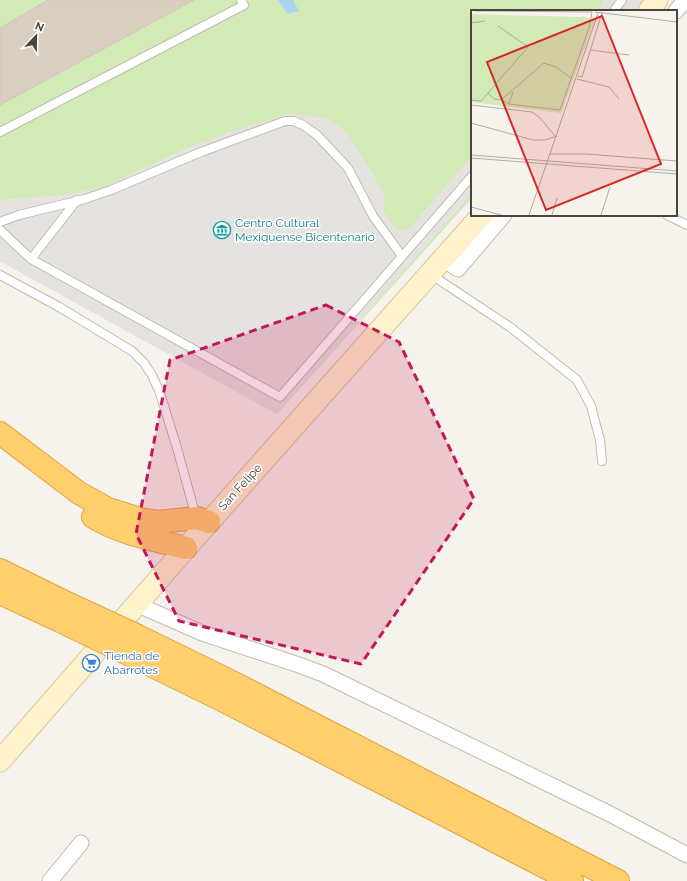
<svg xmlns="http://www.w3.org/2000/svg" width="687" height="881" viewBox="0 0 687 881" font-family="Raleway,sans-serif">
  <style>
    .green { fill: #d2eab5 }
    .parking { fill: #e5e3e0 }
    .water { fill: #a9d4f2 }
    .building { fill: #d8cfc1; stroke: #d3c7b4 }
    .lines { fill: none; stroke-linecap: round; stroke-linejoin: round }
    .lane-casing { stroke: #c2bbae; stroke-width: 10 }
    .street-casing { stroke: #c2bbae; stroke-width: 17 }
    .secondary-casing { stroke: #d6c79b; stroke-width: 23 }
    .highway-casing { stroke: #e0a43c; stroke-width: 24 }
    .lane { stroke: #fff; stroke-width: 8 }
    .street { stroke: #fff; stroke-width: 15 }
    .secondary { stroke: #fff3cd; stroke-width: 21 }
    .highway { stroke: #ffcf6e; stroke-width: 22 }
    .highway-bridge-casing { stroke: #e0a43c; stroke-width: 24; stroke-linecap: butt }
    .highway-bridge { stroke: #ffcf6e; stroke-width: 22 }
    .marked { fill: #c2185b; fill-opacity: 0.2; stroke: #c2185b; stroke-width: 3; stroke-dasharray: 8 5; stroke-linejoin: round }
    .labels { text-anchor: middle; stroke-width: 3; stroke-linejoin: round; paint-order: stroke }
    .culture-label { font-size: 12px; fill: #0d838f; stroke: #fff; text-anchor: start }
    .street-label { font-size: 12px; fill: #4b4439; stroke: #fff }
    .shop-label { font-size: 12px; fill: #366cbe; stroke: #fff; text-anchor: start }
    .inset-road { fill: none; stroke: #b2ada4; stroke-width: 1 }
    .view { fill: #d62828; fill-opacity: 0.15; stroke: #d62828; stroke-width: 2 }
    .inset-edge { fill: none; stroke: #4b4439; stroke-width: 2 }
  </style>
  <rect width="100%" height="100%" fill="#f6f3ec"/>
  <polygon class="green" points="0,0 638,0 646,6 641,11 472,11 472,198 277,414 0,261"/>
  <g class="parking">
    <polygon points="603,0 643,0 635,11 598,11"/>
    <polygon points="290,113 329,119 348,134 384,193 384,212 397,230 408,230 472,156 472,194 277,414 0,261 0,200 62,195 101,188 180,151 224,134"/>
  </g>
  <polygon class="water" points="278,0 293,0 299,11 288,14"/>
  <polygon class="building" points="48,0 194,0 0,105 0,28"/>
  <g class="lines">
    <defs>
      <g id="lane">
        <polyline points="614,11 622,0"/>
        <polyline points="0,132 244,5 241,0"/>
        <polyline points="667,215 687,225"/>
        <polyline points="0,222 19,215 85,199 111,190 201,152 285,121 294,121 303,125 317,135 348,168 373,216 402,256"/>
        <polyline points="0,230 31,259 280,397 472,176"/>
        <polyline points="31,259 77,200"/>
        <polyline points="430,274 510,327 577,380 591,406 600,440 602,461"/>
        <polyline points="0,275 61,308 132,351 144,363 152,375 160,393 177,448 196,517"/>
      </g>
      <g id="street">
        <polyline points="676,11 685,0"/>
        <polyline points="443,259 458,269 504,215"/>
        <polyline points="136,604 202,633 299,665 323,674 610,814 687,855"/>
        <polyline points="50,881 81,843"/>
      </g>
      <g id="secondary">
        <polyline points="649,11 657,0"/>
        <polyline points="0,761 186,548 482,215"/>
      </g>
      <g id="highway">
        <polyline points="0,433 79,493 108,509 140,519 157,522 197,518 209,522"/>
        <path d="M93,517C121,534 155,540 186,548"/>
        <polyline points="0,570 69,604"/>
        <polyline points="0,593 56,619"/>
        <polyline points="138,636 236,684 618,881"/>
        <polyline points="124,652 226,702 572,881"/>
      </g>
    </defs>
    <use href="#lane" class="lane-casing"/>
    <use href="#street" class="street-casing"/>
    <use href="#secondary" class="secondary-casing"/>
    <use href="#highway" class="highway-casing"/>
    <use href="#lane" class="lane"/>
    <use href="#street" class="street"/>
    <use href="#secondary" class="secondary"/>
    <use href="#highway" class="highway"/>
    <defs>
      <g id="highway-bridge">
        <polyline points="69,604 138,636"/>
        <polyline points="56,619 124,652"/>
      </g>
    </defs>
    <use href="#highway-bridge" class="highway-bridge-casing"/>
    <use href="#highway-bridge" class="highway-bridge"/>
  </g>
  <path class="marked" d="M326,305L399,342L474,499L361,664L179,621L136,534L170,360Z"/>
  <defs>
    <symbol id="museum-ring" viewBox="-11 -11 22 22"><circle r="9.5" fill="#fff" stroke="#0f9aa8" stroke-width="1.5"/><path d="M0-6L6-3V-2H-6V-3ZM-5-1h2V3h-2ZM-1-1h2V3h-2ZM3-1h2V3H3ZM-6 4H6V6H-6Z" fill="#0f9aa8"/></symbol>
    <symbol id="supermarket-ring" viewBox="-11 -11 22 22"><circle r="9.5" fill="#fff" stroke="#3f7fe0" stroke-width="1.5"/><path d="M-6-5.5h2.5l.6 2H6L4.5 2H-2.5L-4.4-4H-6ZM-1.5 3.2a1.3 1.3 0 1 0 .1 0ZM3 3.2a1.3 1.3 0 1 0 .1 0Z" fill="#3f7fe0"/></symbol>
  </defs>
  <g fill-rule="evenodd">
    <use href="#museum-ring" x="212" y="220" width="20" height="20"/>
    <use href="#supermarket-ring" x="81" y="653" width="20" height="20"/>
  </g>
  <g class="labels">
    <g class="culture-label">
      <text x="235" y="227">Centro Cultural<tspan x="235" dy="14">Mexiquense Bicentenario</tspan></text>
    </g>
    <g class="street-label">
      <text transform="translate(240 487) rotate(-48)" y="4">San Felipe</text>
    </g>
    <g class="shop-label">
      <text x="104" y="660">Tienda de<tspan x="104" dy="14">Abarrotes</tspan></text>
    </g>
  </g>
  <g transform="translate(471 10)">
    <rect width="206" height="206" fill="#f6f3ec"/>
    <path d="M0,4L113,7L124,10L90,103L0,92Z" fill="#d2eab5"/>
    <path class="inset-road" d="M4,1L121,2M124,2L206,12M0,13L14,11M119,40L158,45M107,66L111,67L131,3M100,68L85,57L73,53L30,90L38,94L89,100L118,18L121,2M106,69L138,77L148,89M17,83L23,89L30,90M0,90L10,91L57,37L27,16M38,94L42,82M0,95L61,102L69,108L84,126M0,113L62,130H74L86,126M79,144H115L206,151M0,145L206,161M0,148L206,164M0,197L30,205M58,205L127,3M81,205L86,188M130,205L139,177"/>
    <path class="view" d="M131,6L190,154L75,200L16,52Z"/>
    <rect width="206" height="206" class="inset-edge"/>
  </g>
  <g transform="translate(36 36) rotate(22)" stroke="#ffffff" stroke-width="3" paint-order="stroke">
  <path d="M0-3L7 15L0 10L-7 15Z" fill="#4b4439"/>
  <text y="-6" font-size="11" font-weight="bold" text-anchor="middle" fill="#4b4439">N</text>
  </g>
</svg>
